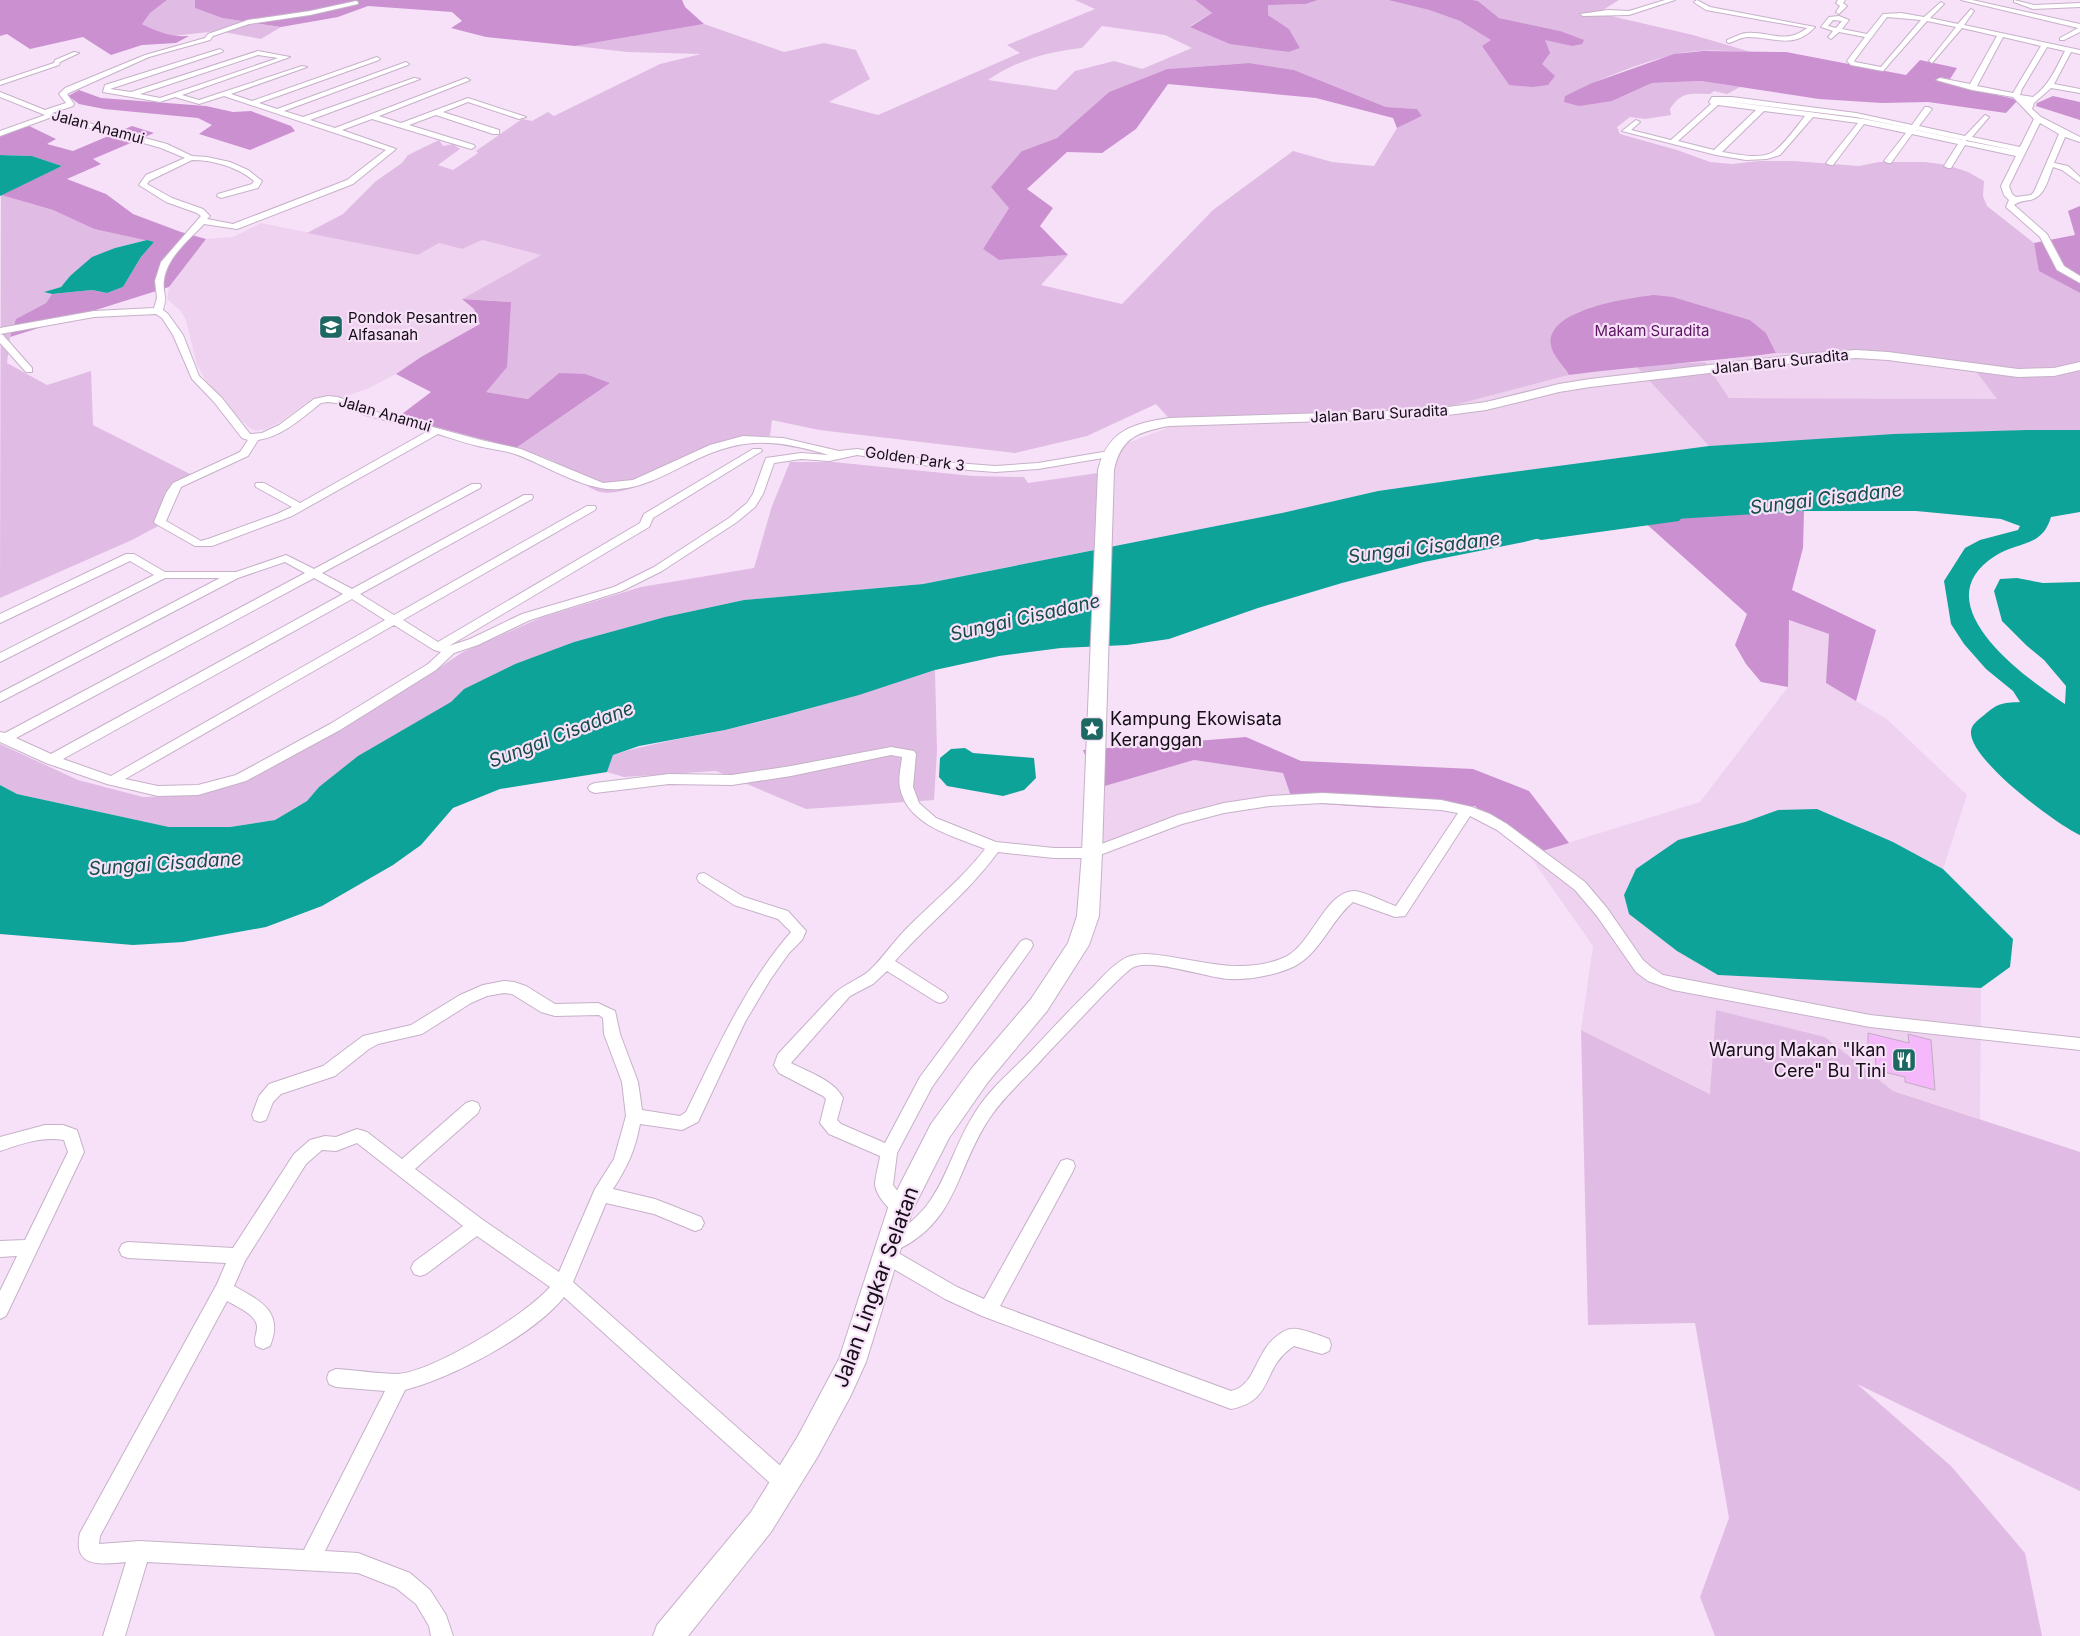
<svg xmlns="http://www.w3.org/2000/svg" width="2080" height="1636" viewBox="0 0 2080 1636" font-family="Inter,sans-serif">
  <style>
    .built { fill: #eed2f0 }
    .green { fill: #e0bbe3; fill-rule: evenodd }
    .forest { fill: #ca90d0 }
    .water { fill: #0da399 }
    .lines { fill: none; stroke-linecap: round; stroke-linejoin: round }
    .river { fill: #0da399; fill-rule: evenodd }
    .building { fill: #f5b8fb; stroke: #c0abc2 }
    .street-casing { stroke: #c6b1c8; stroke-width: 2 }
    .secondary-casing { stroke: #c6b1c8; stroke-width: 2 }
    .street { fill: #fff; fill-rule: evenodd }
    .secondary { fill: #fff; fill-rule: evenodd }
    .labels { text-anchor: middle; stroke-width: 4.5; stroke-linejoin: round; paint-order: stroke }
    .far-street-label { font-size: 15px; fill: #150d15; stroke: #f7e1f9 }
    .far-poi-label { font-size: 15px; fill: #150d15; stroke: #f7e1f9; text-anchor: start }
    .far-park-label { font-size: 15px; fill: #5b1362; stroke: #f7e1f9 }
    .poi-label { font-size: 18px; fill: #150d15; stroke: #f7e1f9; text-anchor: start }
    .water-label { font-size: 19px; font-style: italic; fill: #164d48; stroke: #f7e1f9 }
    .near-street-label { font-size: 21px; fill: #150d15; stroke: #f7e1f9 }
  </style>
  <rect width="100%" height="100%" fill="#f7e1f9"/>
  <g class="built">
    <polygon points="261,223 418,255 439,243 462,249 482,240 542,255 462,299 474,309 480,324 421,357 396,374 369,388 341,398 317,399 306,403 283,420 267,429 256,431 248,427 213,393 197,365 186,320 180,310 167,299 169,287 206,239 233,237"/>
    <polygon points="1776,353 1864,356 1975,370 1998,399 1729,398 1705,362"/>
    <polygon points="1636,366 1709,446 1378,491 1282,513 1104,548 1098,473 1120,446 1175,425 1405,418 1569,375"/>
    <polygon points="1788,620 1829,634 1826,683 1888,720 1967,795 1943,869 1893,842 1778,810 1745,822 1678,840 1636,869 1624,895 1629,914 1677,951 1718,975 1981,988 1980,1119 1893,1091 1825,1037 1716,1010 1711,1094 1581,1030 1593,946 1529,855 1700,802 1788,687"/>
    <polygon points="1194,760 1283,773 1293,802 1245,801 1091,853 1098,788"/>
  </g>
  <g class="green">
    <polygon points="167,0 195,0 195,8 222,18 281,27 261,39 218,31 173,36 160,33 141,23 150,13"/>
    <path d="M1075,0H1195L1212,13L1190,26L1265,48L1289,52L1300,48L1289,29L1268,15L1267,5L1306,4L1318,0H1388L1429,10L1460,21L1492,40L1483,47L1509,85L1542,63L1545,39L1572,46L1560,31L1499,18L1478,1L1473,0H1619L1598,13L1693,35L1751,52C1726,51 1698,48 1673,55C1638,63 1598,80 1565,96L1612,101L1652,83L1701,81L1740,87L1727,94L1714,91L1710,94C1690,94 1682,91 1670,109L1671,115L1645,119L1630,117L1617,127L1620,134L1677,150L1710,162L1732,164L1759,161H1794L1859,166L1879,162H1925L1947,165L1968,172L1984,181L1983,196L1987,206L2034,243L2040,271L2080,293V430H2026L1709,446L1636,366L1705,362L1729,398L1997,399L1975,370L1864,356L1776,353L1766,333L1750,320L1673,297L1627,299L1578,312L1566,320L1555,355L1569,375L1405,418L1175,425L1156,404L1087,436L1015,453L819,430L772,420L770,436L739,439L633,488C587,502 591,482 557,463C545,456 529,453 516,448L610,383L559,373L528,399L486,392L511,302L462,299L541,255L482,240L462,249L439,243L418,255L307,233L343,214L376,181L402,163L408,155L439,140L443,146L453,144L460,149L438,165L453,170L478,153L476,151L522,119L532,121L548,112L554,116L660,64L701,54L627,52L575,46L704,24L784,52L824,43L856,50L870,79L829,102L878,115L1020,53L1007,45L1095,9ZM1102,26L1165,35L1192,48L1142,69L1114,61L1075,71L1056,90L988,80C1015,61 1050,51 1082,48ZM1249,63L1294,70L1386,107L1417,109L1422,116L1397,128L1374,166L1332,162L1293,151L1213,210L1122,304L1041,285L1068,255L999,260L983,249L1009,208L1022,151L1057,138L1109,92L1167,69Z"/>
    <polygon points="1,195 53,210 94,229 147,240 115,248 70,276 61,287 45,292 52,294 46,303 16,319 10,337 7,363 47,385 91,371 93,425 196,477 168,490 162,524 132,540 0,598"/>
    <polygon points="790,462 833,462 973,476 1024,477 1028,483 1098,473 1104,548 923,584 744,600 665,617 574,642 515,664 464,689 452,702 319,787 307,801 275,820 230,827 169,827 17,794 0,785 0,744 78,780 143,797 201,795 253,777 427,676 463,652 540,618 641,587 754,568 772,506"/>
    <path d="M935,670L937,751L934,800L806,809L716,771L624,777L607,772L613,755C650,743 688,738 725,730C796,714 866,693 935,670Z"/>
    <polygon points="1716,1010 1825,1037 1893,1091 2080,1152 2080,1491 1857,1384 1951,1466 2025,1553 2042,1636 1715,1636 1700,1597 1729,1518 1695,1323 1588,1325 1581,1030 1710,1094"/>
  </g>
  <g class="forest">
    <path d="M0,0H167L150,13L142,24C158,32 170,37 189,36L176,43L142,45L111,55L83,37L30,49L7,34L0,36Z"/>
    <polygon points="195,0 682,0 685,7 704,24 575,46 486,37 451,28 462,21 452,12 368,6 338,17 281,27 222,18 195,8"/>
    <polygon points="1195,0 1318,0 1306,4 1268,5 1268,15 1289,29 1300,48 1289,52 1230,44 1190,27 1212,13"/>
    <polygon points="1388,0 1473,0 1478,1 1499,18 1560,31 1584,40 1582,44 1572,46 1545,40 1550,53 1542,64 1555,76 1548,85 1533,87 1509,85 1482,46 1491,40 1460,21 1429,10"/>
    <polygon points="1703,51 1786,52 1906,75 1920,60 1957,68 1950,79 1940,77 1939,81 2018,100 2006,113 1928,102 1882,103 1819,99 1701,81 1652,83 1612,101 1579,106 1564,102 1565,96 1592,83 1674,54"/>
    <polygon points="1249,63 1294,70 1386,107 1417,109 1422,116 1397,128 1393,118 1316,98 1168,84 1136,129 1102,153 1067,152 1027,189 1053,208 1040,226 1068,255 999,260 983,249 1009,208 991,187 1022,151 1057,138 1109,92 1167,69"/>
    <polygon points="79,90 101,98 206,106 233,112 251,111 291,126 295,131 250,150 199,134 212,125 198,118 104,109 79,104 68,96"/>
    <polygon points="2053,96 2080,102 2080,120 2036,106 2037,103"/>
    <polygon points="23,123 56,139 47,144 73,151 132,126 154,133 93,159 101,164 67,179 106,194 133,214 181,232 206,239 169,287 10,337 16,319 46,303 52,294 92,290 107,293 123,287 141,257 154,242 94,229 53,210 1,195 62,166 32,156 0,155 0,131"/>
    <polygon points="2080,206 2080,293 2039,271 2034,243 2075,235 2068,211"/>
    <path d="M1654,295L1673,297L1750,320L1766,333L1776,353C1707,362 1638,366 1569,375C1564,366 1552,355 1551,345C1545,309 1630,298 1654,295Z"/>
    <polygon points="462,299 511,302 507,367 486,392 528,399 559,373 585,374 610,383 516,448 398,417 431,392 396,374 421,357 480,324 474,309"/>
    <polygon points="1804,511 1803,548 1792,590 1876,630 1856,701 1826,683 1829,634 1789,620 1788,687 1761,682 1746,664 1735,645 1747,614 1642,520"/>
    <polygon points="1246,737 1301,761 1473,769 1529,791 1569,843 1529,855 1475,806 1383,808 1293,802 1283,773 1194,760 1098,788 1083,750"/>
  </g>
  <g class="water">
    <polygon points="0,155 32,156 62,166 0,196"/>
    <polygon points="147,240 154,242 141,257 123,287 107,293 92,290 52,294 44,292 61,287 70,276 92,257 115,248"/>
    <path d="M2026,430H2080V512L2051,517C2042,548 2018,541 1995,556C1921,603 2024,677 2065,704L2066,686L2044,660L2026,645L2002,621L1994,591L2000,579L2017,578L2043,583L2080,582V835C2056,824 1968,759 1971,731C1972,724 1978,720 1983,716C1998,703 2001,703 2020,702L2013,691L1986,669L1964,644L1951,624L1944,581L1965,548L1980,540L2018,530L2020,526L2001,519L1916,511H1804L1595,524L1524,542L1424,562L1342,583L1258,608L1169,639L1127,645L1061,648L999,656L935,670L859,695L785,715L725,730L639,746L613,755L607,772L500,789L453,808L421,845L393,865L322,906L266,927L183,942L133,945L0,934V785L17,794L169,827H230L275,820L307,801L319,787L358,756L451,702L464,689L515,664L574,642L665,617L744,600L923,584L1282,513L1378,491L1483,476L1709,446L1894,434Z"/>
    <polygon points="965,748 973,753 1034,758 1036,778 1024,790 1003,796 947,786 939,777 940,758 951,749"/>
    <polygon points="1817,809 1893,842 1943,869 2013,939 2010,967 1981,988 1718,975 1677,951 1629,914 1624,895 1636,869 1678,840 1745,822 1778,810"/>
  </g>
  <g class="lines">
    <polygon class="river" points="1670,508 1679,511 1683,516 1679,521 1541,540 1532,537 1528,532 1532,527 1541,524"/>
  </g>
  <polygon class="building" points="1868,1033 1909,1043 1908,1034 1931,1040 1935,1090 1905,1082 1905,1077 1876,1070 1875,1050 1868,1048"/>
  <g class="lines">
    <defs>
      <g id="street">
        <polygon points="1665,0 1675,0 1629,15 1583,16 1580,14 1608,10 1629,11"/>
        <path d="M1697,0L1710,7L1815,27C1794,50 1774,37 1748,37C1742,37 1735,41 1729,43L1727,42V40C1732,38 1739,34 1746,33C1768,31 1786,45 1807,28L1706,10L1695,3L1694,2Z"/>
        <polygon points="1838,0 1845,0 1843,3 1847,6 1839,14 1836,12 1840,6 1836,3"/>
        <polygon points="1961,0 1972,0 2080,24 2080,32 2064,40 2060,40 2060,38 2078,28"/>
        <polygon points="2014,0 2034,5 2080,3 2080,7 2033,9 2014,2"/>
        <path d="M356,1L358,2V4L310,15L249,24L213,36L210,40L149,57L71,92L67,94L74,104L73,106L52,113L167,144L192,156L207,157L230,162L248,170L262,181L258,188L221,198L217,196L218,194L252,184L254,181C238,167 213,160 192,160L149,181L147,184L172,198L203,209L210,216L207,219L233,224L347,180L386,150L224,96L199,104L175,97L160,102L103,92L105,85L220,49L223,51L222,52L110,89L131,92L258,51L290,57L182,95L199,100L302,66L307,67L231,94L252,101L377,57L380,59L379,60L259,103L277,109L406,62L409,64L408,65L284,111L303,117L414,78L420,79L310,120L335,128L466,78L470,80L468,81L379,116L401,123L468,98L526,117L519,119L468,102L443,112L499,130V134H493L436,115L409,125L474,145L475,147L471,149L372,119L342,130L396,149L353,184L237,229L204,224C189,240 167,257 164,280C162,292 168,295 163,310L168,314L183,335L199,376L222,398L250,434L262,433L279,425L314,399L328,396L338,397L373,411L481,440L521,449L603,483L633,480L710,445L743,436L783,438L839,451L857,449L943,462L995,466L1038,463L1109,451L1114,454L1109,457L1038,469L995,472L943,468L857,455L829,461L801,459L774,463L763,494L755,507L737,522L662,571L622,591L530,620L478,645L454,653L436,670L340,730L246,781L198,795L158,796L107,784L46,763L0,742V732L5,733L305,573L285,562L238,578L0,702V693L220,578H165L0,662V653L154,575L130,561L0,623V614L126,554H134L165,572H236L286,555L314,569L472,484H480L481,486L480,488L322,573L352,589L524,495H532L533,497L532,499L360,594L394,615L587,506H595L596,508L595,510L403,620L438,642L640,523L644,514L753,449H761L762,451L653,518L649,527L449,646L470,639L522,614L614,587L654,567L729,518L747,503L753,494L766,458L801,453L829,455C773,439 743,436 689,463C667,474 644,487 619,489C586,492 546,465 515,454C503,450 490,449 478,446C465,443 451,438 438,434L292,516L212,546H195L156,524L154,522L166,493L173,483L240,452L248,440L242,438L214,402L192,379L173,335L162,318L156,314L94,317L0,334V328L94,311L154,308L157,298L155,281L161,262L201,216L197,213L166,202L139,185L146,175L185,158L161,148L52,117L0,136V131L45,115L0,97V92L45,110L66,103L59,94L65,88L145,55L205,38L208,34L248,20L310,11ZM258,55L278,58L160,98L140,94ZM328,402L336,403L365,415L428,431L300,503L264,483H256L255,485L256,487L292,507L277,514L208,539L201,541L166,521L181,487L248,456L258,440C283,436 302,418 321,403ZM314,578L343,594L51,754L16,738ZM352,599L385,620L111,776L63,759ZM394,625L434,650L441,652L428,664L330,724L236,775L198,785L158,786L125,779Z"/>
        <path d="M1941,2L1944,4L1930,18L1958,24L1971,9L1974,11L1964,25L2080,50V54L2071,52L2054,84L2080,89V93L2051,88L2034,103L2032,109L2041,117L2080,137V142L2065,137L2054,163L2068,166L2080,177V183L2062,170L2053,167C2048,179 2045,197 2030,200C2024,201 2019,201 2014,205L2047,234L2064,266L2080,276V283L2057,270L2040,237L2006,207L2009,200L2004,195L2001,186L2016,156L1965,145L1951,168H1948L1944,166L1958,144L1912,134L1891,163H1888L1884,161L1906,133L1864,124L1833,165H1830L1826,163L1858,123L1813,117L1780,155L1767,159L1746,160L1716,155L1622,131L1636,120L1640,122L1631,130L1671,140L1711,104L1709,102L1712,97H1732L1856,113L1912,125L1925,107H1928L1932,109L1919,126L1965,136L1985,115L1989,117L1972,137L2020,147L2034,119L2013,97L1972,90L1936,80L1940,78L1970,84L1997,36L1962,28L1932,63L1929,61L1956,27L1927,21L1883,71L1851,65L1847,61L1865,37L1839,32L1831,39L1828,37L1833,31L1821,27L1829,17L1839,16L1849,20L1842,29L1867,34L1883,14L1901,13L1924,17ZM1887,17L1921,20L1881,67L1855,62L1854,61ZM1833,20L1842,21L1836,28L1828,26ZM2003,37L2041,46L2013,93L1977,86ZM2047,47L2065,51C2056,68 2049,86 2033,97L2020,95L2022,89ZM1724,101L1856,117L1909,128L1863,119ZM1718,105L1756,110L1714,150L1678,141ZM1764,111L1805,116C1797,126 1784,145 1773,152C1759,160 1737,154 1722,152ZM2040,123L2059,134L2034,192L2031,195L2016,197L2012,194L2009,186ZM1915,130H1916L1963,140H1962ZM1966,140L2018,151L1966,141Z"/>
        <polygon points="74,52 79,53 60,62 59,65 0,85 0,81 54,63 55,60"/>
        <polygon points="0,334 3,335 32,368 32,372 26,372 0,343"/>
        <path d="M891,747L914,751L916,754L913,787L919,803L936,818L996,842L1054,848H1091L1178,815L1224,803L1270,796L1322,793L1362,795L1441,800L1472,807L1490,814L1507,824L1585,882L1607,908L1643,960L1651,967L1663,975L1870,1015L2080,1038V1050L1870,1027L1673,990L1648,981L1636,972L1597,916L1575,890L1497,830L1470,816L1405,916L1395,917L1353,902C1331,920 1321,952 1295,966C1277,975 1249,980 1229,979C1207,978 1149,957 1132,968C1122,975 1113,986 1104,994C1084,1015 1064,1036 1044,1057C1026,1078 1004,1096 989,1119C955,1170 958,1222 895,1251L957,1287L984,1299L1061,1161L1067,1159L1073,1161L1075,1166L1073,1171L1000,1306L1231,1391C1256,1386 1255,1352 1277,1336C1281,1333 1286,1329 1291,1329C1299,1327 1321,1336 1329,1339L1331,1345L1329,1351L1322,1354L1294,1346L1291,1348C1261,1370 1274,1401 1231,1409L982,1316L945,1299L880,1261L877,1255L882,1249L880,1245L883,1239C945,1211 943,1162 976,1111C991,1087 1014,1069 1033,1049C1053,1028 1073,1006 1094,986C1102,977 1111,967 1122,960C1129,955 1138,954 1147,954C1193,957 1237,977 1283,958C1311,947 1324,893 1353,891C1362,890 1386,903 1396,906L1458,813L1441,810L1322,803L1270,806L1224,813L1182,824L1092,858H1054L998,852C968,893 928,924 895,961L945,993L948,997L945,1001L940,1003L935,1001L887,971L873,984L850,996L791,1063C808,1072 834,1080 843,1098L837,1120L841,1124L885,1143L920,1077L1021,941L1026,939L1031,941L1033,945L1031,949L932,1087L897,1153L893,1185L910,1208L907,1213L901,1216C890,1212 877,1197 875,1185C875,1176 879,1165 880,1156L829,1134L820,1123L826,1099L823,1096L779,1073L774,1065L778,1054L834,994C844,984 858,980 869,971C884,957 895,939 910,925C935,900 963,878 985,849C954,836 908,826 900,788C898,779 901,767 902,757L891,755L791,776L732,785L669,784L595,793L590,791L588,788L590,785L595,783L669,774L732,775L791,766Z"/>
        <path d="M704,873L744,897L788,911L806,931L802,940L789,953L770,980L745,1022L698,1122L682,1130L640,1124C635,1150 628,1166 613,1189L655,1199L701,1217L704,1223L701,1229L695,1231L654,1214L606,1203L573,1282L793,1477L796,1484L793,1491L786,1494L779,1491L564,1297C532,1336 454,1377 405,1390L325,1551L358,1553L410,1573L430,1590L446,1615L453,1636H431L429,1626L416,1604L396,1588L358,1573L147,1562L125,1636H103L126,1562C102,1564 72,1569 80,1533L217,1284L226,1263L128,1258L122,1256L119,1250L122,1244L128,1242L233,1248L294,1154L310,1140L325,1136L336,1137L357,1129L367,1132L402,1159L466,1103L472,1101L478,1103L480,1108L478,1113L415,1169L483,1220L559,1272L595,1189L614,1159L626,1116L622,1082L604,1034L603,1018L599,1015L555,1016L541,1012L512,994L504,993L487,996L471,1003L422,1034L378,1044L369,1049L335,1076L281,1094L273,1102L266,1120L260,1122L254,1120L252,1115L259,1096L269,1084L323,1066L363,1036L411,1025L460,995L483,985L504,981L514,982L526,986L555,1004L598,1003L615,1011L620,1034L638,1082L642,1110L680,1116L686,1112C717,1049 745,985 791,932L778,919L734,905L699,882L697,878L699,874ZM357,1143L463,1226L414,1262L411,1268L414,1274L420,1276L426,1274L477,1236L550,1287C527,1314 433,1372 398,1374C378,1374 356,1370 336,1369L329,1372L327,1378L329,1384L336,1387L385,1391L304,1550L140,1541L99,1544L100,1536L227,1301C236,1306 257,1315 257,1327C257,1335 253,1338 256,1346L263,1349L270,1346C284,1312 261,1301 234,1286L245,1261L306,1164L322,1150L336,1151Z"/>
        <path d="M45,1125H63L77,1130L84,1152L6,1316L0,1319V1291L17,1256L0,1257V1241L25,1240L68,1152L64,1140C42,1136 21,1144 0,1151V1137Z"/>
      </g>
      <path id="secondary" d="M1856,350L1888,352L2018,369L2054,368L2080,362V370L2054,376L2018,377L1888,360L1856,358L1804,362L1590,387L1559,392L1486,410L1425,418L1169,426C1138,432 1121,437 1114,470L1102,853L1099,916L1089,945L1047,1011L988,1082L949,1138L913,1209L866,1362L850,1397L818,1456L771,1532L688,1636H653L657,1625L751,1512L798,1436L839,1359L888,1208L931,1124L972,1068L1031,999L1068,943L1077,916L1082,853L1098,470C1108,430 1132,424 1169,418L1425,410L1486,402L1559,384L1590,379L1804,354Z"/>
    </defs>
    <use href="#street" class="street-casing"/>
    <use href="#secondary" class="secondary-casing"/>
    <use href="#street" class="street"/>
    <use href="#secondary" class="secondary"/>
  </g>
  <defs>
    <symbol id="school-square" viewBox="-11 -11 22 22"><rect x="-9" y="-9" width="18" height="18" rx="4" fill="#1d6862" stroke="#f7e1f9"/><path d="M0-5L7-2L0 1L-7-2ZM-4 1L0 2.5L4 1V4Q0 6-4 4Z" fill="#fff"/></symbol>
    <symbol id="sight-square" viewBox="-11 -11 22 22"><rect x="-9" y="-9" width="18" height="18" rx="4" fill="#1d6862" stroke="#f7e1f9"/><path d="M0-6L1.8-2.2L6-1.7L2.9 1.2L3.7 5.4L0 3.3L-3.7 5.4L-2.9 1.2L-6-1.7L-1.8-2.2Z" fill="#fff"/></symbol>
    <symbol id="restaurant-square" viewBox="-11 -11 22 22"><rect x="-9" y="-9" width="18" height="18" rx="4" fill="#1d6862" stroke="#f7e1f9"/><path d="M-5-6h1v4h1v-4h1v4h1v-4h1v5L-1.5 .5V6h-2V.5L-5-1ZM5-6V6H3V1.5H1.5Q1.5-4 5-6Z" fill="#fff"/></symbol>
  </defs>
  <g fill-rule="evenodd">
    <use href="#school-square" x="317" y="313" width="28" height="28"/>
    <use href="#sight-square" x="1078" y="715" width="28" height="28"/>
    <use href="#restaurant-square" x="1890" y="1046" width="28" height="28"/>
  </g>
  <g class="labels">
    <g class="far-street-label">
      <text transform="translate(98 127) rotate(15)" y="5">Jalan Anamui</text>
      <text transform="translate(1780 362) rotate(-6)" y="5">Jalan Baru Suradita</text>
      <text transform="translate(385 414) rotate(16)" y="5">Jalan Anamui</text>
      <text transform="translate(1379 414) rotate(-3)" y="5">Jalan Baru Suradita</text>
      <text transform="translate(915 459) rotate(8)" y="5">Golden Park 3</text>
    </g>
    <g class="far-poi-label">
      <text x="348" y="323">Pondok Pesantren<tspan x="348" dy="17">Alfasanah</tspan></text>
    </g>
    <g class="far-park-label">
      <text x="1652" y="336">Makam Suradita</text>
    </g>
    <g class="poi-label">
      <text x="1110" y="725">Kampung Ekowisata<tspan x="1110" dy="21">Keranggan</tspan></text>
      <text x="1886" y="1056" text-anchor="end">Warung Makan "Ikan<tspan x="1886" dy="21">Cere" Bu Tini</tspan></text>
    </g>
    <g class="water-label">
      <text transform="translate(1826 498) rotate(-7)" y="7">Sungai Cisadane</text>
      <text transform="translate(1424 547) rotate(-7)" y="7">Sungai Cisadane</text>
      <text transform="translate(1025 617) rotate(-13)" y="7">Sungai Cisadane</text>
      <text transform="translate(561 734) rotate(-21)" y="7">Sungai Cisadane</text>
      <text transform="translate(165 863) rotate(-4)" y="7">Sungai Cisadane</text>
    </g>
    <g class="near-street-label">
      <text transform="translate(876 1287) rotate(-70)" y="7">Jalan Lingkar Selatan</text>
    </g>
  </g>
</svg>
